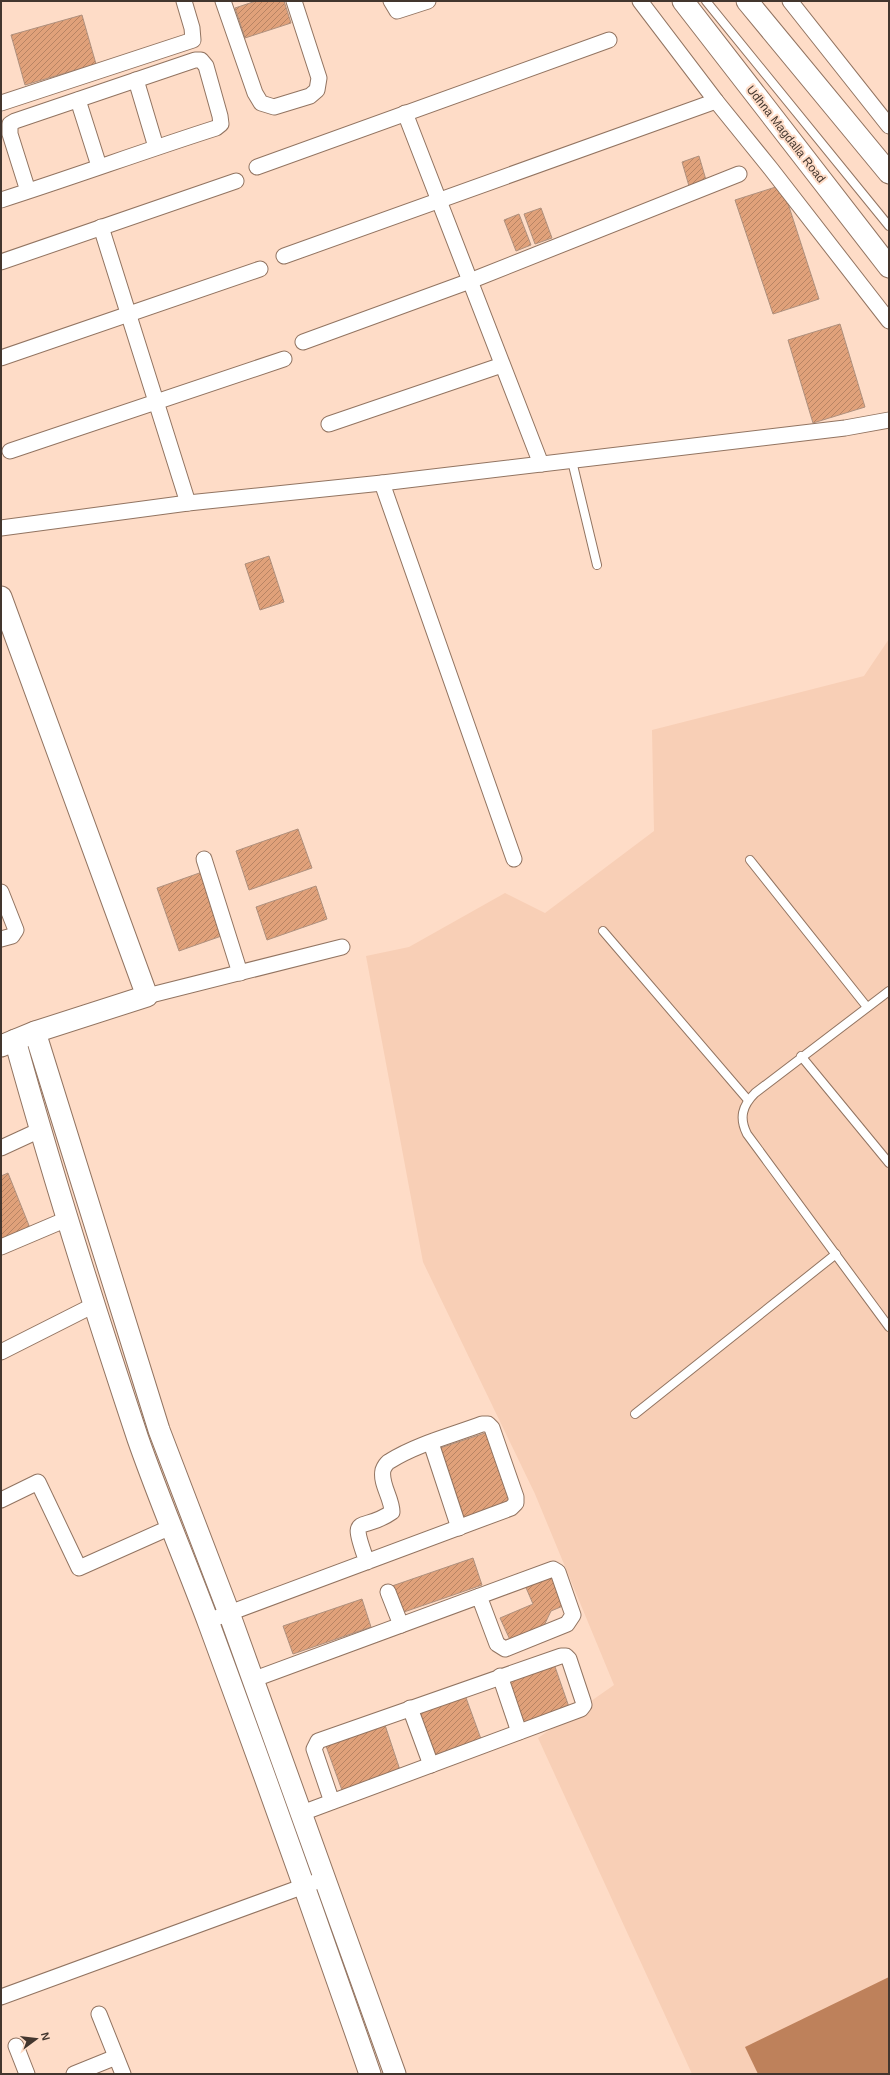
<svg xmlns="http://www.w3.org/2000/svg" width="890" height="2075" viewBox="0 0 890 2075" font-family="Arial,sans-serif">
  <style>
    .built { fill: #f8cfb6 }
    .water { fill: #be815b }
    .building { fill: url(#building-hatch); stroke: #af907d }
    .lines { fill: none; stroke-linecap: round; stroke-linejoin: round }
    .lane-casing { stroke: #927461; stroke-width: 10 }
    .street-casing { stroke: #927461; stroke-width: 17 }
    .secondary-casing { stroke: #927461; stroke-width: 23 }
    .lane { stroke: #fff; stroke-width: 8 }
    .street { stroke: #fff; stroke-width: 15 }
    .secondary { stroke: #fff; stroke-width: 21 }
    .labels { text-anchor: middle; stroke-width: 4; stroke-linejoin: round; paint-order: stroke }
    .street-label { font-size: 12px; fill: #43362e; stroke: #fedcc7 }
  </style>
  <defs>
    <pattern id="building-hatch" width="6" height="6" patternUnits="userSpaceOnUse"><rect width="6" height="6" fill="#e0a17a"/><path d="M-1 1l2-2M0 6l6-6M5 7l2-2" fill="none" stroke="#b78464"/></pattern>
  </defs>
  <rect width="100%" height="100%" fill="#fedcc7"/>
  <polygon class="built" points="889,639 889,2074 692,2074 538,1738 614,1685 535,1494 423,1262 366,956 409,947 505,893 545,913 654,831 652,730 864,676"/>
  <polygon class="water" points="889,1977 889,2074 758,2074 745,2047"/>
  <g class="building">
    <polygon points="256,1 284,1 291,23 245,38 235,8"/>
    <polygon points="82,15 96,64 25,85 11,35"/>
    <polygon points="699,156 706,180 689,186 682,162"/>
    <polygon points="782,185 819,299 773,314 735,200"/>
    <polygon points="541,208 552,238 535,244 524,214"/>
    <polygon points="519,214 531,245 516,251 504,220"/>
    <polygon points="840,324 865,407 813,423 788,340"/>
    <polygon points="269,556 284,602 260,610 245,564"/>
    <polygon points="298,829 312,868 249,890 236,851"/>
    <polygon points="205,871 227,934 179,951 157,888"/>
    <polygon points="316,886 327,919 267,940 256,907"/>
    <polygon points="8,1173 30,1228 1,1240 1,1176"/>
    <polygon points="488,1432 512,1502 464,1519 440,1448"/>
    <polygon points="473,1558 482,1585 401,1613 392,1586"/>
    <polygon points="551,1572 563,1606 551,1611 541,1632 511,1642 500,1618 533,1604 524,1583"/>
    <polygon points="362,1599 371,1627 293,1654 283,1626"/>
    <polygon points="553,1661 569,1707 522,1723 506,1678"/>
    <polygon points="465,1695 481,1739 434,1755 419,1711"/>
    <polygon points="385,1725 401,1773 343,1793 326,1746"/>
  </g>
  <g class="lines">
    <defs>
      <g id="lane">
        <polyline points="706,1 889,226"/>
        <polyline points="572,461 597,565"/>
        <polyline points="750,860 867,1007"/>
        <polyline points="603,931 748,1100"/>
        <path d="M889,991L755,1093C742,1106 739,1118 747,1134L889,1327"/>
        <polyline points="801,1056 889,1163"/>
        <polyline points="635,1414 836,1254"/>
      </g>
      <g id="street">
        <polyline points="223,1 255,93 261,103 274,107 310,96 317,90 319,78 294,1"/>
        <polyline points="391,1 397,11 428,1"/>
        <polyline points="640,1 716,101 771,169 889,321"/>
        <polyline points="790,1 889,126"/>
        <polyline points="136,80 156,147"/>
        <polyline points="78,100 99,166"/>
        <polyline points="1,103 193,40 192,28 184,1"/>
        <polyline points="405,113 541,464"/>
        <polyline points="257,167 609,40"/>
        <path d="M1,200C73,177 144,151 216,128L221,124L220,116L206,66L201,60H195L15,121L10,124V134L28,191"/>
        <polyline points="101,227 188,503"/>
        <polyline points="284,256 716,101"/>
        <polyline points="1,262 236,181"/>
        <polyline points="303,342 470,281 739,174"/>
        <polyline points="1,358 260,269"/>
        <polyline points="329,424 502,365"/>
        <polyline points="10,451 284,359"/>
        <polyline points="382,483 514,859"/>
        <polyline points="1,528 188,503 382,483 845,428 889,420"/>
        <polyline points="204,859 240,973"/>
        <polyline points="1,892 16,930 12,936 1,939"/>
        <polyline points="147,996 342,947"/>
        <polyline points="1,1148 40,1130"/>
        <polyline points="1,1247 67,1219"/>
        <polyline points="1,1352 94,1305"/>
        <polyline points="431,1443 459,1528"/>
        <polyline points="1,1500 38,1482 79,1568 171,1527"/>
        <polyline points="388,1592 401,1625"/>
        <path d="M208,1621L511,1508L516,1503V1497L492,1428L488,1424H482C453,1435 417,1444 390,1461C387,1462 384,1467 383,1470C380,1484 392,1498 392,1512C361,1534 348,1510 367,1562"/>
        <polyline points="500,1676 519,1732"/>
        <polyline points="252,1680 553,1569 558,1572 573,1615 567,1624 505,1649 497,1644 479,1596"/>
        <polyline points="410,1708 431,1765"/>
        <polyline points="302,1813 581,1709 584,1705 583,1701 569,1659 566,1656 561,1656 318,1741 314,1749 332,1802"/>
        <polyline points="1,1997 326,1878"/>
        <polyline points="99,2014 123,2074"/>
        <polyline points="16,2046 27,2074"/>
        <polyline points="74,2074 116,2057"/>
      </g>
      <g id="secondary">
        <polyline points="683,1 889,267"/>
        <polyline points="747,1 889,173"/>
        <polyline points="1,597 147,996 35,1032 1,1046"/>
        <polyline points="35,1032 159,1430 229,1613 395,2074"/>
        <path d="M15,1040C52,1174 94,1307 138,1439C160,1502 186,1562 209,1624C264,1773 318,1924 370,2074"/>
      </g>
    </defs>
    <use href="#lane" class="lane-casing"/>
    <use href="#street" class="street-casing"/>
    <use href="#secondary" class="secondary-casing"/>
    <use href="#lane" class="lane"/>
    <use href="#street" class="street"/>
    <use href="#secondary" class="secondary"/>
  </g>
  <g class="labels">
    <g class="street-label">
      <text transform="translate(786 134) rotate(52)" y="4">Udhna Magdalla Road</text>
    </g>
  </g>
  <rect width="890" height="2075" fill="none" stroke="#43362e" stroke-width="4"/>
  <g transform="translate(36 2039) rotate(75)" stroke="#fedcc7" stroke-width="3" paint-order="stroke">
  <path d="M0-3L7 15L0 10L-7 15Z" fill="#43362e"/>
  <text y="-6" font-size="11" font-weight="bold" text-anchor="middle" fill="#43362e">N</text>
  </g>
</svg>
